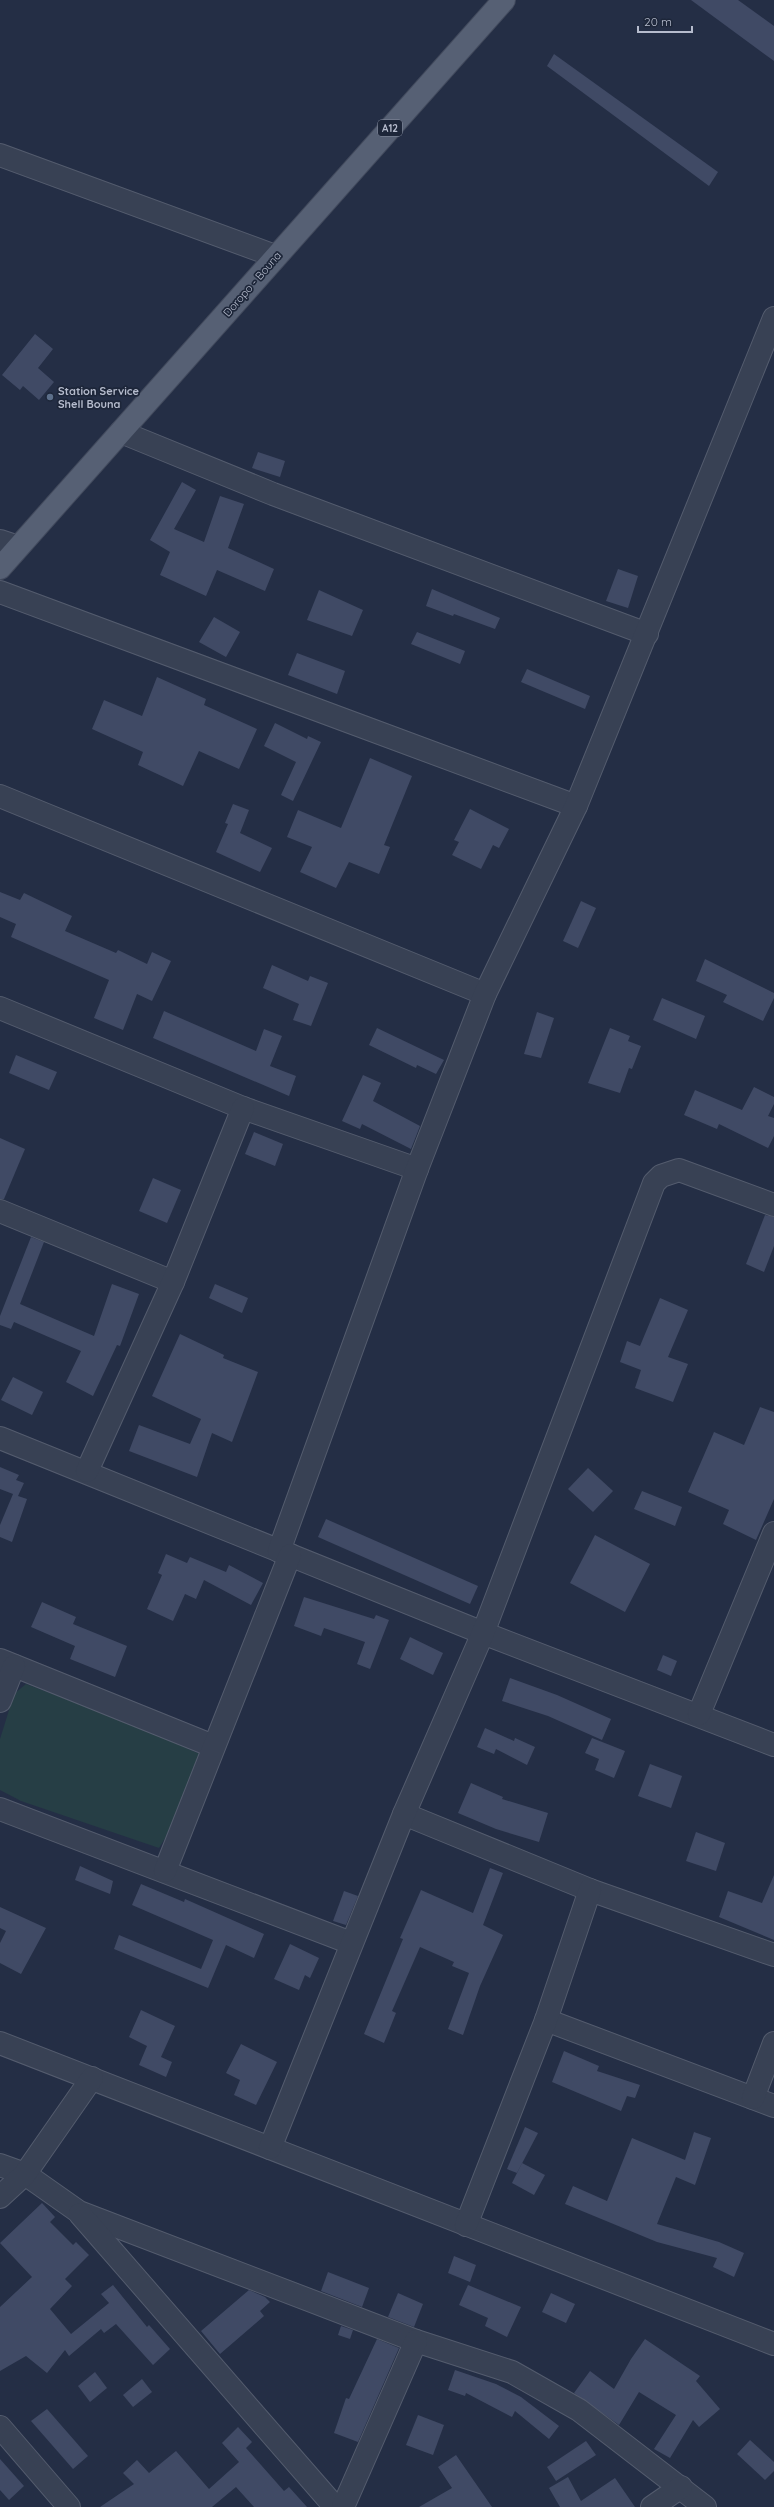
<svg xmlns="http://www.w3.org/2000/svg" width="774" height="2507" viewBox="0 0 774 2507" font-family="Quicksand,sans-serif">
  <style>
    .green { fill: #263e45 }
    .building { fill: #404a65 }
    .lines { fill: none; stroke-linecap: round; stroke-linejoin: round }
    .minor-casing { stroke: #545c6e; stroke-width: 24 }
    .major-casing { stroke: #424a5d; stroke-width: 24 }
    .minor { stroke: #384154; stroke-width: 22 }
    .major { stroke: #566074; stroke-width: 22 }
    .service-dot { fill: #5c6f8a; stroke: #1d2639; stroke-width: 1.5 }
    .labels { text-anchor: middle; stroke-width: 3.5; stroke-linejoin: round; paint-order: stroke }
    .shield { fill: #1d2639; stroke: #888fa1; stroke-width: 1 }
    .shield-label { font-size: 10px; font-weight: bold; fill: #b6bccd }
    .street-label { font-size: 11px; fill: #b6bccd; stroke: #1d2639 }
    .poi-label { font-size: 11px; font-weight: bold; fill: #b6bccd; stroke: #1d2639; text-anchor: start }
  </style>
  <rect width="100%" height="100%" fill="#242e45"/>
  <polygon class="green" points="26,1684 122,1720 200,1754 169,1832 159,1848 21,1801 0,1790 0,1739 14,1694"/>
  <g class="building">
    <polygon points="691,0 738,0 774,26 774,61"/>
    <polygon points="554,54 718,172 709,186 547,66"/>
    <polygon points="35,334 53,349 38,368 54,382 39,400 23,386 20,390 2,375"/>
    <polygon points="258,452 285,461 280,477 252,468"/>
    <polygon points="182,482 196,490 174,529 204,542 220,496 244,504 228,548 274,569 265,591 217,570 206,596 160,575 170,552 150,540"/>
    <polygon points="618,569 638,576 628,608 606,601"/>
    <polygon points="432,589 500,618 495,629 454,614 453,616 426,606"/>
    <polygon points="319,590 363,610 352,636 307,620"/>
    <polygon points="214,617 240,632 226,657 199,642"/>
    <polygon points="417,632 465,651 460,664 411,644"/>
    <polygon points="297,653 345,671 337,694 288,675"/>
    <polygon points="527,669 590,696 585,709 521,682"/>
    <polygon points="157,677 206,699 204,705 257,729 239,769 199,751 183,786 138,765 143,752 92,729 104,700 142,716"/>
    <polygon points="275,723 307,739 308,736 321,742 293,801 281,795 296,762 264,746"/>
    <polygon points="370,758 412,776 384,845 390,847 379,874 349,862 336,888 300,872 312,847 287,837 298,810 341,828"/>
    <polygon points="233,804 249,810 240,833 272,848 260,872 216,852 228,824 225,823"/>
    <polygon points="470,809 509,829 499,848 493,845 481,869 452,855 459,842 454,840"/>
    <polygon points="0,892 20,900 24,893 72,916 65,931 116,953 118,950 147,964 152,952 171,961 152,1001 137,994 123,1030 94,1018 109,980 11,937 16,924 0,917"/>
    <polygon points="581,901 596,908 578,948 563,941"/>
    <polygon points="705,959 774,993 774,998 763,1021 723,1002 727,995 696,981"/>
    <polygon points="272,965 308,981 310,976 328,983 311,1026 293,1020 299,1004 263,988"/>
    <polygon points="662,998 705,1016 696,1039 653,1020"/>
    <polygon points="164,1011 256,1051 264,1029 282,1036 270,1066 296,1076 289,1096 153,1038"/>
    <polygon points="537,1012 554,1018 541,1058 524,1054"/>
    <polygon points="377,1028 444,1060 436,1074 417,1065 416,1068 369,1045"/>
    <polygon points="610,1028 630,1036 628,1041 641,1046 632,1069 629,1068 620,1093 588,1083"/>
    <polygon points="16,1055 57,1072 49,1090 9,1073"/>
    <polygon points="363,1075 381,1083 373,1101 420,1126 411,1149 362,1124 360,1129 342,1121"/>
    <polygon points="754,1087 774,1097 774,1104 768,1116 774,1118 774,1136 768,1148 719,1124 717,1129 684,1115 695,1090 742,1110"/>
    <polygon points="254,1132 283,1144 275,1166 245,1154"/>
    <polygon points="0,1138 25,1149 4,1199 0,1199"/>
    <polygon points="153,1178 181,1190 167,1223 139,1211"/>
    <polygon points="765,1215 774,1217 774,1246 764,1272 746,1264"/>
    <polygon points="31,1237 44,1242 20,1304 94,1336 112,1284 139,1294 120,1346 117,1345 93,1396 66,1382 81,1351 14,1322 11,1329 0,1325 0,1316"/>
    <polygon points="215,1284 248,1298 242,1313 209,1298"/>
    <polygon points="660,1298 688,1310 668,1357 688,1364 673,1402 635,1388 641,1370 620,1362 627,1341 640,1346"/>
    <polygon points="180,1334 224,1355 223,1358 258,1372 232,1442 212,1433 197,1477 129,1451 139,1425 190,1444 201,1419 152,1396"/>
    <polygon points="13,1377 43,1392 32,1415 1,1400"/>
    <polygon points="760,1407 774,1412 774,1499 756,1540 723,1524 729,1510 688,1492 714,1432 744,1445"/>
    <polygon points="0,1467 19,1475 16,1480 24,1483 18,1496 27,1499 12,1542 0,1537 0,1525 13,1494 0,1489"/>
    <polygon points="588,1468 613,1491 593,1512 568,1489"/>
    <polygon points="642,1491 682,1507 675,1526 634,1509"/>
    <polygon points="326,1519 478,1586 470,1604 318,1537"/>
    <polygon points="595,1535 650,1564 625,1612 570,1583"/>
    <polygon points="166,1554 187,1563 190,1557 226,1572 229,1565 263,1583 251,1605 204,1580 196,1599 185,1594 173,1621 147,1609 162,1575 158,1573"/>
    <polygon points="304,1597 374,1619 376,1615 389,1620 370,1669 357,1664 365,1642 324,1628 321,1636 294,1626"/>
    <polygon points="42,1602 76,1617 73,1624 127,1646 115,1677 70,1659 75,1646 31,1627"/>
    <polygon points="410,1637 443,1653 433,1675 400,1659"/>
    <polygon points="663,1655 677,1661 671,1676 657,1670"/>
    <polygon points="510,1678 557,1695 611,1719 602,1740 548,1716 502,1701"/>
    <polygon points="485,1728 514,1741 515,1738 535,1747 527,1765 496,1749 494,1754 477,1747"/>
    <polygon points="592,1738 625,1751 614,1778 595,1770 599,1759 585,1753"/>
    <polygon points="650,1764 682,1776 671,1808 638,1796"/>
    <polygon points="471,1783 503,1797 502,1799 548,1813 539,1842 496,1829 458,1813"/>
    <polygon points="696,1832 725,1843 716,1871 686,1861"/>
    <polygon points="80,1866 113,1881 110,1894 75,1880"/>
    <polygon points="490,1868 503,1873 483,1925 503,1935 480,1986 463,2035 448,2029 469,1973 452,1966 454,1962 420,1947 392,2011 396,2013 384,2043 364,2034 403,1939 400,1938 421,1890 473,1913"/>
    <polygon points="774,1875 774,1940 719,1917 728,1891 762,1903"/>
    <polygon points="141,1884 184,1902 185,1899 264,1934 254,1958 226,1945 208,1988 114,1949 119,1935 201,1969 213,1940 132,1905"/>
    <polygon points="344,1891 358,1896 346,1925 333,1921"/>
    <polygon points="0,1907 46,1928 21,1974 0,1963 0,1943 6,1931 0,1928"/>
    <polygon points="290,1944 319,1958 310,1978 305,1975 299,1990 274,1979"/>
    <polygon points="141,2010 175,2026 161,2057 172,2062 166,2077 139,2065 147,2046 129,2037"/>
    <polygon points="241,2044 277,2062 256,2105 234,2095 240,2080 226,2073"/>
    <polygon points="564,2051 599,2066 597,2071 640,2085 635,2098 627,2096 621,2111 552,2082"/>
    <polygon points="525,2127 538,2133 517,2173 507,2169"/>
    <polygon points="694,2132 711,2138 695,2185 676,2177 657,2224 719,2242 744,2253 734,2277 713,2267 717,2258 657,2242 565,2204 573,2186 607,2201 632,2138 685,2160"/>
    <polygon points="522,2163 545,2175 534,2195 512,2183"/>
    <polygon points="42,2203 55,2217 50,2222 73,2245 76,2242 89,2255 65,2279 72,2286 50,2309 71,2334 109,2303 101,2294 113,2285 147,2327 149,2325 170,2349 153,2365 116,2324 104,2333 101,2329 69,2356 65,2350 47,2373 26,2356 0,2371 0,2307 32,2277 0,2243"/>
    <polygon points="454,2256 476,2265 470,2282 448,2273"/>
    <polygon points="328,2272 369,2288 362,2307 321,2291"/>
    <polygon points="468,2285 521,2307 507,2337 485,2326 488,2318 459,2305"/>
    <polygon points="249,2290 265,2297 270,2302 260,2311 264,2316 220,2354 201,2331"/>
    <polygon points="398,2293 423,2304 414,2327 388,2317"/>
    <polygon points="551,2293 575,2304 566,2323 542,2312"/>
    <polygon points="341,2326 353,2330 350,2339 338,2335"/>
    <polygon points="377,2339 399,2348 358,2442 334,2433 346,2398 349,2399"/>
    <polygon points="645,2339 700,2376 696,2381 720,2409 699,2427 693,2420 670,2458 654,2449 676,2415 639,2392 619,2425 574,2393 590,2371 614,2389 631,2359"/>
    <polygon points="455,2370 496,2384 521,2397 559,2426 549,2439 515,2411 512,2417 466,2393 465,2396 448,2390"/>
    <polygon points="95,2372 107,2388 90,2402 78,2386"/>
    <polygon points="142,2379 152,2392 133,2407 123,2395"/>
    <polygon points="47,2409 88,2456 73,2469 31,2421"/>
    <polygon points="418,2415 444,2425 433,2455 406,2445"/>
    <polygon points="238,2427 252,2442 246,2448 284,2491 289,2487 307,2507 254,2507 236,2487 212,2507 100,2507 134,2484 123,2473 137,2460 149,2473 176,2451 209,2489 239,2462 222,2443"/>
    <polygon points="750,2440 774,2462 774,2471 765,2480 737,2454"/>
    <polygon points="586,2441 596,2455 556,2481 547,2467"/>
    <polygon points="456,2455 492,2507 419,2507 452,2488 438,2467"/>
    <polygon points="0,2459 24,2486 9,2500 0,2490"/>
    <polygon points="568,2477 581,2501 615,2478 635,2507 560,2507 549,2488"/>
  </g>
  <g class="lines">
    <defs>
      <g id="minor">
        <polyline points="0,155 275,256"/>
        <polyline points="121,432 273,494 647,634"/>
        <polyline points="0,541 18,547"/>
        <polyline points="0,592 576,806"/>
        <polyline points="0,796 485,994"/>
        <polyline points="0,1008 243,1108 417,1169"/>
        <polyline points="0,1211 173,1282"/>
        <polyline points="0,1438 483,1633 774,1745"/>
        <polyline points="87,1471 173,1282 243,1108"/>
        <polyline points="279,1551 417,1169 485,994 576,806 774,318"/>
        <polyline points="0,1660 213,1746"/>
        <polyline points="0,1701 14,1666"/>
        <polyline points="699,1714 774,1533"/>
        <polyline points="0,1809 351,1943"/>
        <polyline points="404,1814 590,1890 774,1955"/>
        <polyline points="165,1871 290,1555"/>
        <polyline points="546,2020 774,2106"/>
        <polyline points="0,2043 774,2344"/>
        <polyline points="753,2098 774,2043"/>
        <polyline points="270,2148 404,1814 483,1633 654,1183 661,1176 679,1170 774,1205"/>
        <polyline points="0,2165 25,2174 79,2212 416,2341 512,2372 579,2410 705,2507"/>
        <polyline points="0,2197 25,2174 92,2078"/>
        <polyline points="80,2214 335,2507"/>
        <polyline points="466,2225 546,2020 590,1890"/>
        <polyline points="0,2427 69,2507"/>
        <polyline points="343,2507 416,2341"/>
        <polyline points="652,2507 681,2487"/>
      </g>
      <polyline id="major" points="0,568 504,0"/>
    </defs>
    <use href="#minor" class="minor-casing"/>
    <use href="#major" class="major-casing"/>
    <use href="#minor" class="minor"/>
    <use href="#major" class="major"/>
  </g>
  <circle class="service-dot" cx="50" cy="397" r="4"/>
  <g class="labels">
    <rect class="shield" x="378" y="120" width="24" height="16" rx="3"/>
    <g class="shield-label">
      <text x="390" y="132">A12</text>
    </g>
    <g class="street-label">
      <text transform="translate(252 284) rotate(-49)" y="4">Doropo - Bouna</text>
    </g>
    <g class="poi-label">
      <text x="58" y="395">Station Service<tspan x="58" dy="13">Shell Bouna</tspan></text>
    </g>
  </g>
  <path d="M638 26v6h54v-6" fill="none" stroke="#b6bccd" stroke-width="2"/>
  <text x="644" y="26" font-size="12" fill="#b6bccd" stroke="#1d2639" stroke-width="3" paint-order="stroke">20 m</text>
</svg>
